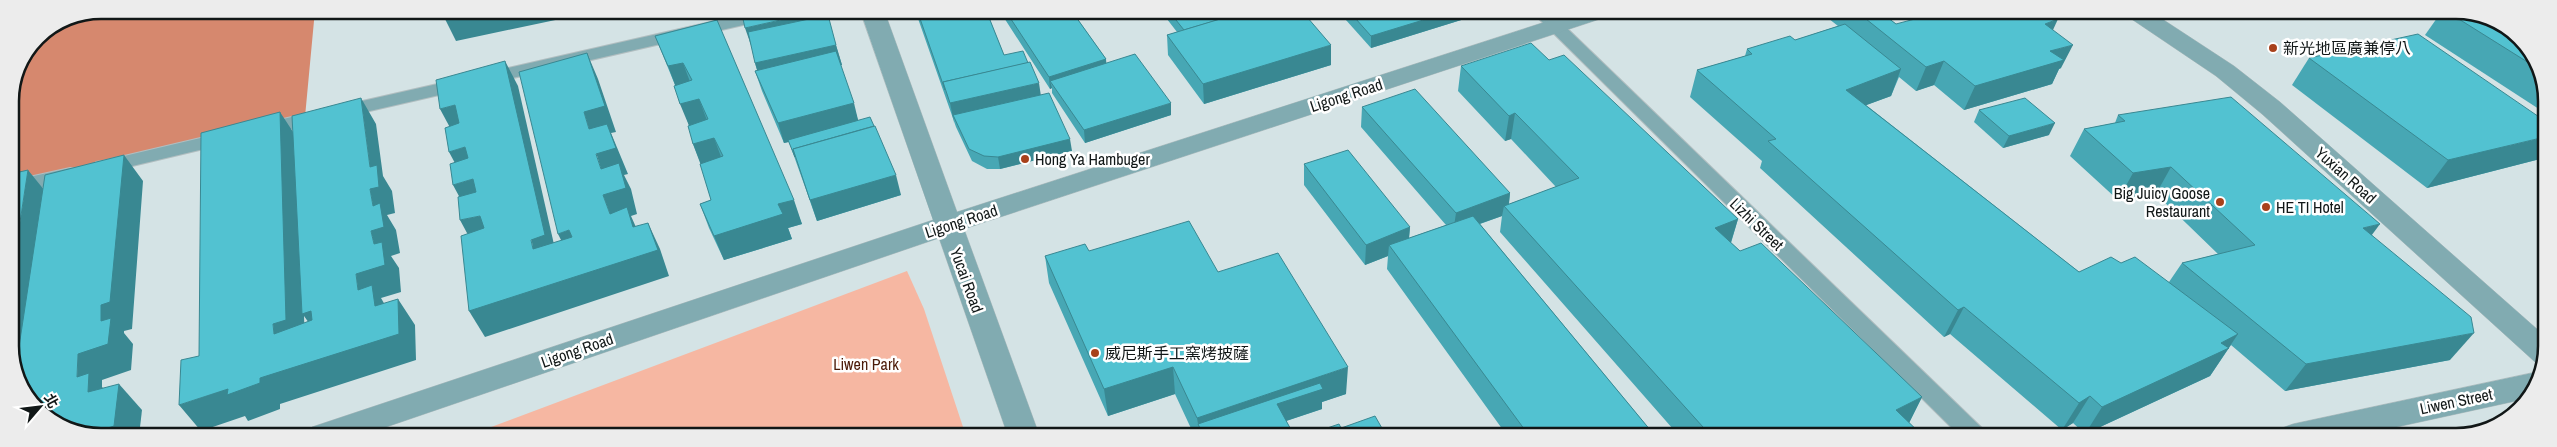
<svg xmlns="http://www.w3.org/2000/svg" width="2557" height="447" viewBox="0 0 2557 447" font-family="'Archivo Narrow','Noto Sans TC',sans-serif">
  <style>
    .green { fill: #f6b7a2 }
    .forest { fill: #d6886e }
    .lines { fill: none; stroke-linecap: round; stroke-linejoin: round }
    .service-casing { stroke: #b1bec0; stroke-width: 2 }
    .minor-casing { stroke: #b1bec0; stroke-width: 1 }
    .service { fill: #81abb1; fill-rule: evenodd }
    .minor { fill: #81abb1; fill-rule: evenodd }
    .wall { fill: #47a7b4 }
    .shaded-wall { fill: #398892 }
    .building { fill: #52c2d1; stroke: #398892 }
    .poi-dot { fill: #a8411b; stroke: #fff; stroke-width: 2 }
    .labels { text-anchor: middle; stroke-width: 5; stroke-linejoin: round; paint-order: stroke }
    .poi-label { font-size: 16px; fill: #111717; stroke: #fff; text-anchor: start }
    .street-label { font-size: 16px; fill: #111717; stroke: #fff }
    .park-label { font-size: 16px; fill: #4b1a08; stroke: #fff }
    .rim { fill: none; stroke: #111717; stroke-width: 2.5 }
  </style>
  <rect width="100%" height="100%" fill="#d4e3e5"/>
  <polygon class="green" points="907,271 924,309 966,436 467,436"/>
  <polygon class="forest" points="101,10 315,10 305,117 11,184 10,100 17,66 37,36 66,17"/>
  <g class="lines">
    <defs>
      <g id="service">
        <polygon points="763,10 775,10 777,14 775,18 769,19 261,136 254,134 252,130 254,126 261,124"/>
        <polygon points="1530,10 1548,10 1984,430 1987,437 1961,437"/>
        <polygon points="226,132 233,134 235,138 233,142 103,173 96,172 93,167 96,162 103,161"/>
        <polygon points="70,168 77,169 80,174 77,179 11,195 11,181"/>
      </g>
      <g id="minor">
        <polygon points="860,10 884,10 957,212 1579,11 1613,11 1609,16 964,229 1040,437 1008,436 939,238 360,436 307,436 312,427 933,220"/>
        <polygon points="2124,11 2150,11 2234,66 2280,102 2546,337 2546,358 2543,365 2535,362 2262,114 2216,76 2127,16"/>
        <polygon points="2532,373 2537,375 2525,399 2351,437 2277,437 2282,428 2293,424"/>
      </g>
    </defs>
    <use href="#service" class="service-casing"/>
    <use href="#minor" class="minor-casing"/>
    <use href="#service" class="service"/>
    <use href="#minor" class="minor"/>
  </g>
  <g class="wall">
    <polygon points="825,10 842,65 840,65 858,120 901,195 817,221 789,142 784,143 762,91 755,71 757,70 755,63"/>
    <polygon points="915,10 986,10 1004,55 1040,95 1072,151 1000,169 987,169 972,161 956,127"/>
    <polygon points="999,10 1071,10 1106,59 1106,63 1171,115 1085,143 1052,93 1052,88 1050,89"/>
    <polygon points="1160,10 1301,10 1331,65 1204,104 1168,55 1167,35 1177,32"/>
    <polygon points="1337,10 1475,10 1474,16 1371,48"/>
    <polygon points="1819,11 1879,11 1896,24 2053,30 2061,68 2059,69 2052,84 1964,110 1934,85 1916,91 1899,77 1891,96 1866,105 2079,272 2121,263 2169,282 2182,263 2218,254 2156,194 2118,200 2070,156 2084,129 2115,123 2118,115 2372,235 2450,360 2285,391 2231,345 2210,376 2085,434 2073,423 2062,430 1950,334 1944,337 1760,168 1762,161 1690,97 1697,70 1745,56 1747,49 1795,40 1838,26"/>
    <polygon points="2391,11 2426,11 2403,18"/>
    <polygon points="2442,11 2468,11 2520,36 2545,83 2545,113 2425,35"/>
    <polygon points="717,20 802,224 788,228 792,239 724,260 709,228 700,204 711,200 701,164 693,144 689,125 675,85 655,36"/>
    <polygon points="2309,58 2540,159 2427,188 2292,85"/>
    <polygon points="1549,60 1738,219 1731,243 1740,251 1922,397 1909,423 1924,437 1680,437 1500,232 1502,216 1480,224 1656,437 1508,437 1387,269 1388,256 1365,265 1304,185 1304,164 1410,227 1409,238 1446,225 1361,127 1362,107 1510,193 1509,204 1556,187 1511,139 1505,141 1458,91 1461,66"/>
    <polygon points="1979,110 2049,135 2003,148 1974,122"/>
    <polygon points="1089,251 1218,272 1346,394 1322,402 1322,409 1286,421 1295,437 1195,437 1175,394 1108,416 1049,283 1045,256"/>
  </g>
  <g class="shaded-wall">
    <polygon points="478,10 603,10 456,41 444,17"/>
    <polygon points="825,10 830,30 752,48 745,28"/>
    <polygon points="1456,10 1475,10 1474,16 1371,48 1371,36"/>
    <polygon points="2407,11 2426,11 2403,18"/>
    <polygon points="2058,19 2047,43 2045,24"/>
    <polygon points="836,45 842,65 761,83 755,63"/>
    <polygon points="1331,45 1331,65 1204,104 1203,84"/>
    <polygon points="2073,45 2061,68 2059,69 2052,84 1964,110 1975,86 2050,51"/>
    <polygon points="587,53 598,79 616,132 611,133 628,174 624,175 631,189 637,214 631,216 639,234 610,214 603,195 601,169 584,112"/>
    <polygon points="1106,59 1107,71 1050,81 1052,88 1050,89 1049,77"/>
    <polygon points="505,61 518,86 558,262 533,249"/>
    <polygon points="1944,61 1934,85 1916,91 1926,67"/>
    <polygon points="683,63 692,87 677,90 668,66"/>
    <polygon points="1901,69 1891,96 1837,116 1846,90"/>
    <polygon points="1039,83 1042,103 953,115 954,123 950,103"/>
    <polygon points="361,98 376,124 383,176 392,191 395,213 387,215 396,230 400,253 391,256 399,268 401,292 381,298 389,312 392,332 358,290 356,274 374,244 371,231 373,206 370,189 370,167"/>
    <polygon points="699,99 708,123 690,128 680,104"/>
    <polygon points="854,103 859,124 784,143 778,123"/>
    <polygon points="1171,103 1171,115 1085,143 1084,130"/>
    <polygon points="455,105 468,131 454,135 440,109"/>
    <polygon points="280,112 297,138 311,311 321,340 304,316 305,346 274,334 273,324"/>
    <polygon points="1515,113 1511,139 1505,141 1509,116"/>
    <polygon points="2055,123 2049,135 2003,148 2009,136"/>
    <polygon points="2545,137 2545,153 2540,159 2427,188 2448,160"/>
    <polygon points="714,138 723,162 702,168 693,144"/>
    <polygon points="1070,139 1072,151 1000,169 998,157"/>
    <polygon points="465,147 479,173 463,178 449,152"/>
    <polygon points="124,155 143,181 132,329 124,331 124,333 133,344 131,370 102,380 102,387 113,399 88,392 77,377 78,354 101,305"/>
    <polygon points="2171,167 2156,194 2118,200 2133,173"/>
    <polygon points="28,170 49,196 24,388 13,370 12,274"/>
    <polygon points="896,175 901,195 817,221 810,200"/>
    <polygon points="473,179 487,205 467,211 453,185"/>
    <polygon points="1510,193 1508,210 1504,206 1502,216 1453,233 1456,213"/>
    <polygon points="794,200 802,224 788,228 792,239 724,260 714,236 778,204"/>
    <polygon points="480,216 495,242 474,246 460,220"/>
    <polygon points="1738,219 1730,245 1715,228"/>
    <polygon points="648,223 660,249 669,276 485,337 469,311"/>
    <polygon points="2380,224 2360,251 2363,228"/>
    <polygon points="1410,227 1408,248 1389,245 1388,256 1365,265 1366,245"/>
    <polygon points="569,230 581,256 571,260 558,234"/>
    <polygon points="398,299 415,325 416,360 280,404 280,409 248,421 245,416 201,431 179,405 260,378"/>
    <polygon points="1964,307 1950,334 1944,337 1958,310"/>
    <polygon points="2474,333 2450,360 2285,391 2306,364"/>
    <polygon points="2238,334 2210,376 2085,434 2102,407 2221,343"/>
    <polygon points="1173,367 1175,394 1108,416 1104,389"/>
    <polygon points="1348,367 1346,394 1322,402 1322,409 1277,424 1198,424 1197,418"/>
    <polygon points="119,384 142,410 139,436 89,436 85,435"/>
    <polygon points="2090,396 2073,423 2062,430 2079,403"/>
    <polygon points="1922,397 1909,423 1896,410"/>
  </g>
  <g class="building">
    <polygon points="444,10 478,10 444,17"/>
    <polygon points="741,10 825,10 745,28"/>
    <polygon points="917,10 986,10 1004,55 1023,51 1028,63 943,82 945,90"/>
    <polygon points="1005,10 1071,10 1106,59 1049,77"/>
    <polygon points="1168,10 1235,10 1238,14 1184,30"/>
    <polygon points="1250,10 1301,10 1331,45 1203,84 1167,35"/>
    <polygon points="1348,10 1456,10 1371,36"/>
    <polygon points="1856,11 1879,11 1896,24 1945,11 2045,11 2058,19 2045,24 2073,45 2050,51 2064,60 1975,86 1944,61 1926,67"/>
    <polygon points="2446,11 2468,11 2520,36 2537,68"/>
    <polygon points="828,15 836,45 755,63 748,32"/>
    <polygon points="717,20 794,200 778,204 783,214 714,236 700,204 711,200 700,164 723,156 714,138 693,144 688,126 708,119 699,99 680,104 674,86 692,80 683,63 668,66 655,36"/>
    <polygon points="1845,24 1901,69 1846,90 2079,272 2111,257 2121,263 2135,257 2238,334 2221,343 2229,348 2102,407 2090,396 2079,403 1964,307 1958,310 1768,141 1776,139 1697,70 1752,54 1747,49 1790,36 1795,40"/>
    <polygon points="2418,34 2545,121 2545,137 2448,160 2309,58"/>
    <polygon points="1531,43 1549,60 1564,55 1738,219 1715,228 1740,251 1761,243 1922,397 1896,410 1924,437 1712,437 1504,206 1579,178 1515,113 1509,116 1461,66"/>
    <polygon points="836,51 854,103 778,123 755,71"/>
    <polygon points="587,53 605,106 584,112 589,129 607,124 616,148 596,154 601,169 619,163 626,188 603,195 610,214 627,207 633,227 648,223 658,250 469,311 461,236 484,228 480,216 460,220 458,197 476,192 473,179 453,185 450,164 468,158 465,147 449,152 445,128 459,123 455,105 440,109 436,80 505,61 545,235 531,240 533,249 572,237 569,230 558,234 519,72"/>
    <polygon points="1135,54 1171,103 1084,130 1050,81"/>
    <polygon points="1030,62 1039,83 950,103 943,82"/>
    <polygon points="1415,89 1510,193 1456,213 1362,107"/>
    <polygon points="1049,93 1070,139 998,157 984,156 969,149 953,115"/>
    <polygon points="2231,97 2380,224 2363,228 2471,317 2474,333 2306,364 2182,263 2255,245 2171,167 2133,173 2084,129 2125,121 2118,115"/>
    <polygon points="361,98 370,167 377,165 379,187 370,189 373,206 380,203 384,227 371,231 374,244 382,242 385,265 356,274 358,290 372,285 375,306 398,299 399,334 260,378 260,383 227,395 228,389 179,405 181,360 199,356 201,133 280,112 286,320 273,324 274,334 312,320 311,311 302,314 292,116"/>
    <polygon points="2025,98 2055,123 2009,136 1979,110"/>
    <polygon points="870,117 874,126 793,149 795,157 788,140"/>
    <polygon points="875,126 896,175 810,200 793,149"/>
    <polygon points="1348,150 1410,227 1366,245 1304,164"/>
    <polygon points="124,155 110,302 101,305 101,321 111,318 108,344 78,354 77,377 89,373 88,392 119,384 114,426 85,435 41,414 15,373 45,175"/>
    <polygon points="28,170 12,274 11,174"/>
    <polygon points="1473,216 1656,437 1530,437 1389,245"/>
    <polygon points="1189,221 1218,272 1278,253 1348,367 1197,418 1173,367 1104,389 1045,256 1085,244 1089,251"/>
    <polygon points="1320,383 1323,389 1277,404 1295,437 1204,437 1198,424"/>
    <polygon points="1375,416 1387,437 1316,437"/>
    <polygon points="1339,424 1341,428 1316,437 1301,437"/>
  </g>
  <g class="poi-dot">
    <circle cx="2273" cy="48" r="5"/>
    <circle cx="1025" cy="159" r="5"/>
    <circle cx="2220" cy="202" r="5"/>
    <circle cx="2266" cy="207" r="5"/>
    <circle cx="1095" cy="353" r="5"/>
  </g>
  <g class="labels">
    <g class="poi-label">
      <text x="2283" y="54">新光地區廣兼停八</text>
      <text x="1035" y="165">Hong Ya Hambuger</text>
      <text x="2210" y="199" text-anchor="end">Big Juicy Goose<tspan x="2210" dy="18">Restaurant</tspan></text>
      <text x="2276" y="213">HE TI Hotel</text>
      <text x="1105" y="359">威尼斯手工窯烤披薩</text>
    </g>
    <g class="street-label">
      <text transform="translate(1346 95) rotate(-18)" y="6">Ligong Road</text>
      <text transform="translate(2346 175) rotate(42)" y="6">Yuxian Road</text>
      <text transform="translate(961 221) rotate(-18)" y="6">Ligong Road</text>
      <text transform="translate(1757 224) rotate(44)" y="6">Lizhi Street</text>
      <text transform="translate(967 280) rotate(70)" y="6">Yucai Road</text>
      <text transform="translate(577 350) rotate(-19)" y="6">Ligong Road</text>
      <text transform="translate(2456 401) rotate(-12)" y="6">Liwen Street</text>
    </g>
    <g class="park-label">
      <text x="866" y="370">Liwen Park</text>
    </g>
  </g>
  <path d="M0 0H2557V447H0ZM101 19H2456A82 82 0 0 1 2538 101V346A82 82 0 0 1 2456 428H101A82 82 0 0 1 19 346V101A82 82 0 0 1 101 19Z" fill="#ececec" fill-rule="evenodd"/>
  <path class="rim" d="M101 19H2456A82 82 0 0 1 2538 101V346A82 82 0 0 1 2456 428H101A82 82 0 0 1 19 346V101A82 82 0 0 1 101 19Z"/>
  <g transform="translate(40 407) rotate(62)" stroke="#ffffff" stroke-width="4" paint-order="stroke">
  <path d="M0-4L9 19L0 12L-9 19Z" fill="#111717"/>
  <text y="-8" font-size="14" font-weight="bold" text-anchor="middle" fill="#111717">北</text>
  </g>
</svg>
